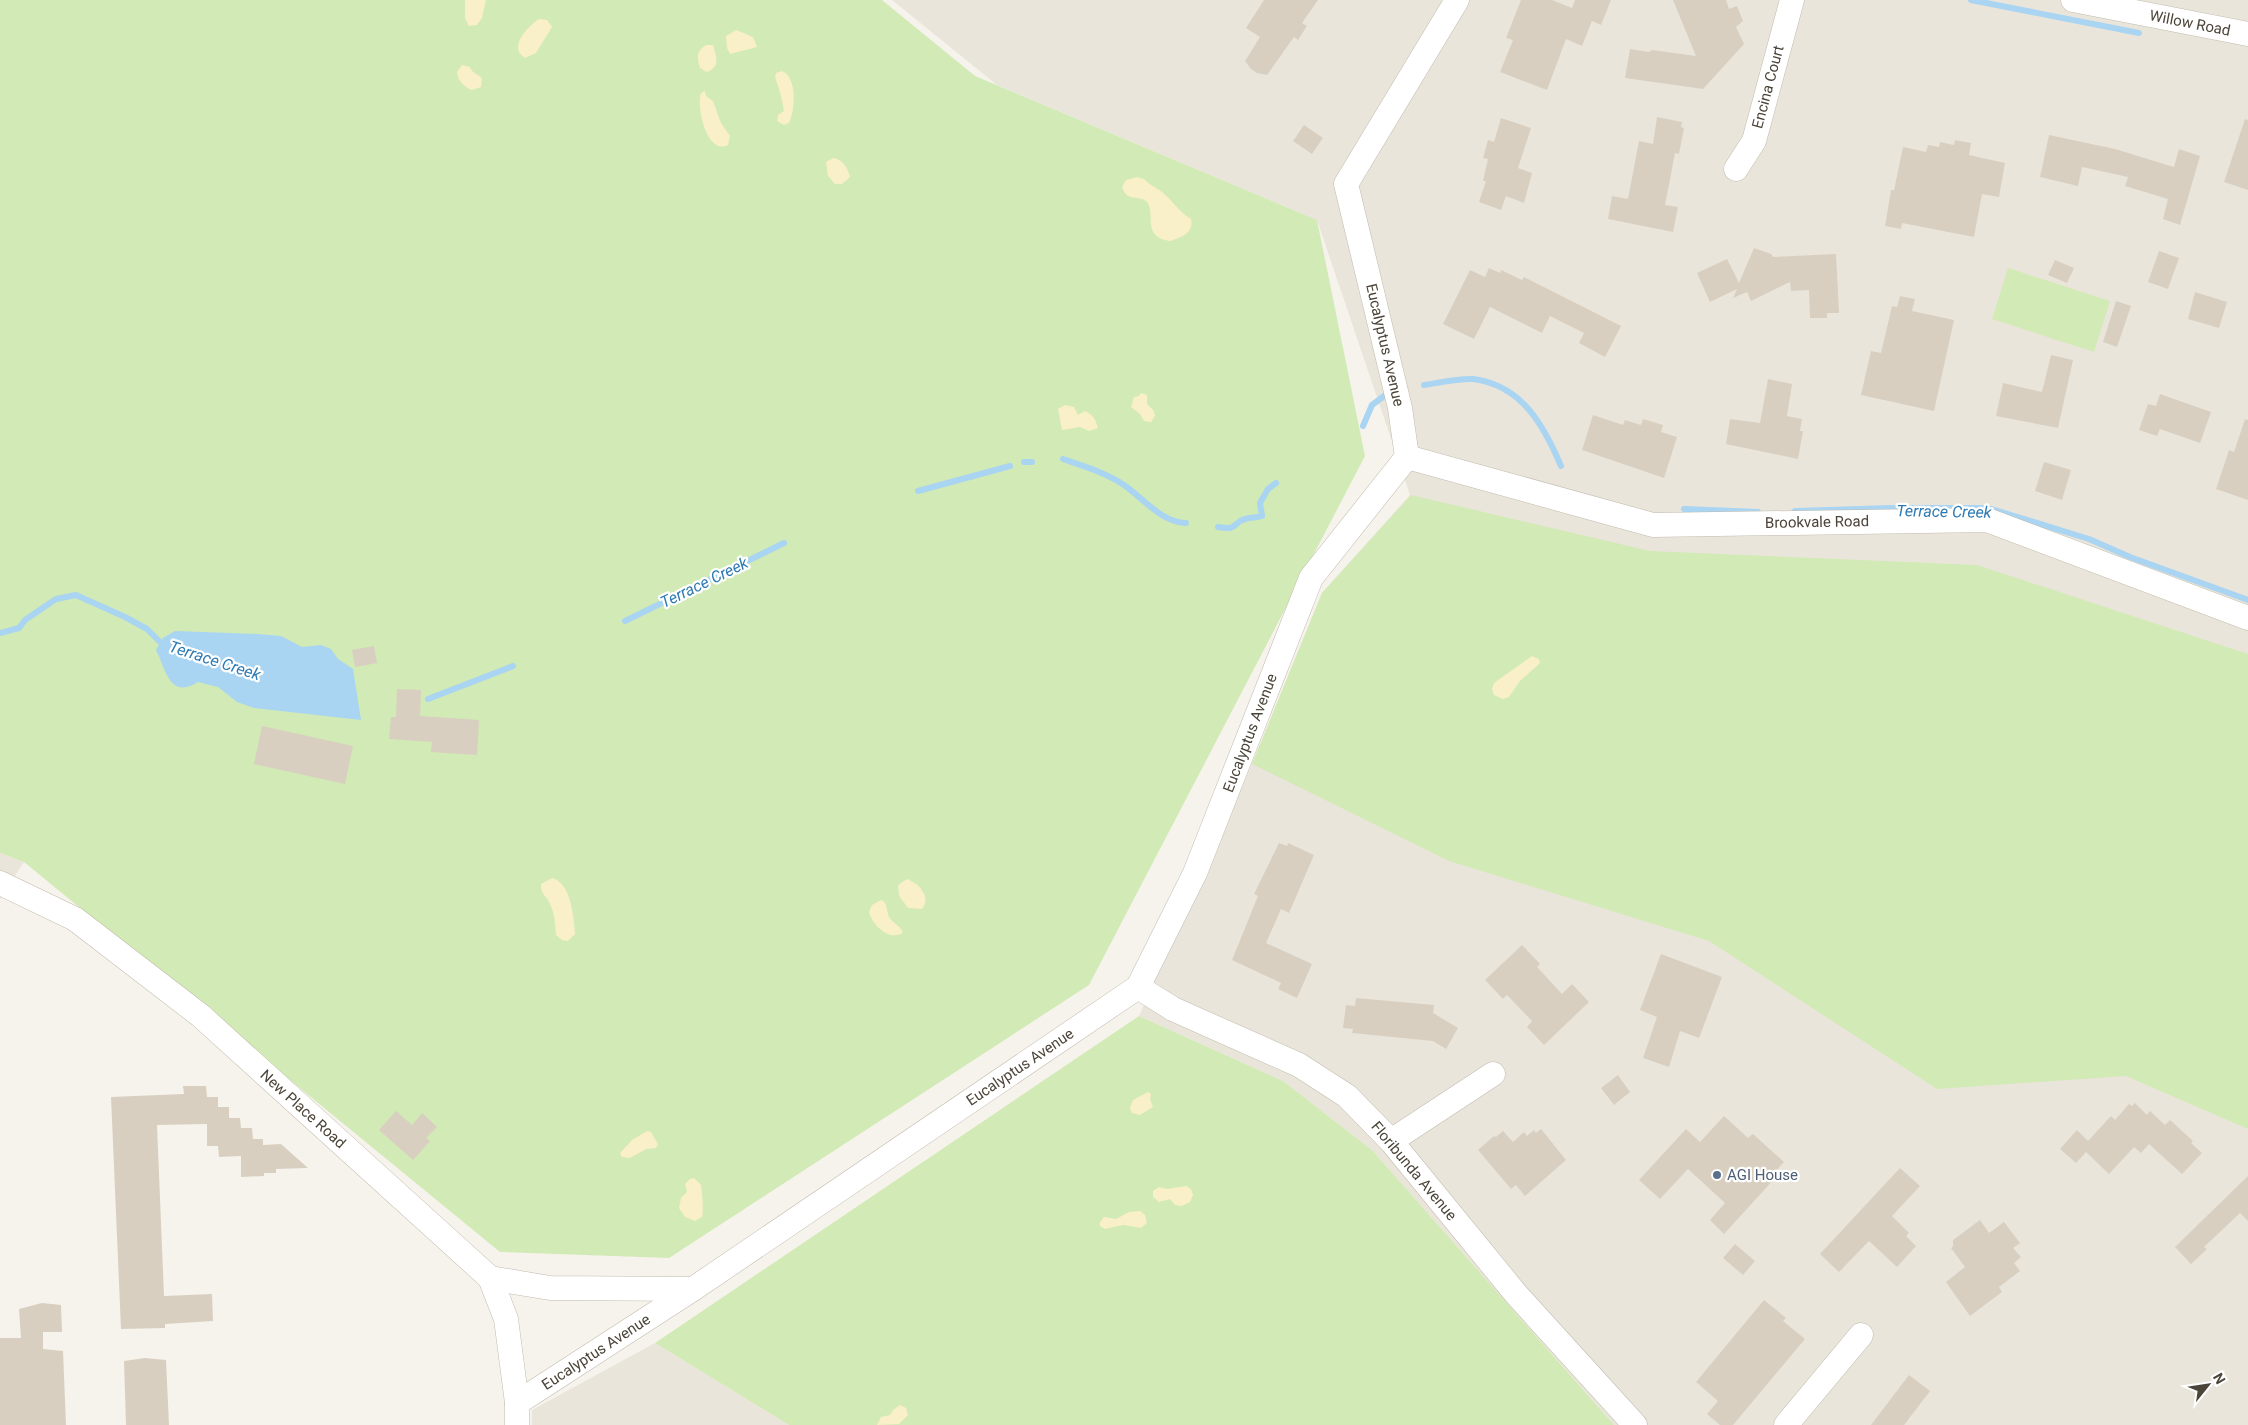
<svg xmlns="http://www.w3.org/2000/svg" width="2248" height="1425" viewBox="0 0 2248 1425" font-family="Roboto,sans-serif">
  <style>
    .residential { fill: #eae5da }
    .green { fill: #d2eab5 }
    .sand { fill: #f9efc9 }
    .water { fill: #a9d4f2 }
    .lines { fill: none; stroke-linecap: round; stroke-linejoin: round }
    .stream { stroke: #a9d4f2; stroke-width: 6 }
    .building { fill: #d8cfc1 }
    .minor-casing { stroke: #c2bbae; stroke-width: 25 }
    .minor { stroke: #fff; stroke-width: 24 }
    .service-dot { fill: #5c6f8a; stroke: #fff; stroke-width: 2 }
    .labels { text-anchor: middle; stroke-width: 4.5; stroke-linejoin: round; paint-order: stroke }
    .street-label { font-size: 15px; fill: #4b4439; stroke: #fff }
    .service-label { font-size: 15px; fill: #4e5e75; stroke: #fff; text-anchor: start }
    .water-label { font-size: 16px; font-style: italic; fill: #2e7ab2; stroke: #fff }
  </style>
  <rect width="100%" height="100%" fill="#f6f3ec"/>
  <g class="residential">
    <polygon points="892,0 2248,0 2248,1425 1614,1425 1372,1150 1283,1081 1139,1016 1252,764 1322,593 1410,495 1317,220 997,85"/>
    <polygon points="0,853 24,862 0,899"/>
    <polygon points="655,1343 789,1425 532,1425 532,1410"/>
  </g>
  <g class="green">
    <polygon points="0,0 882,0 975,76 1317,220 1365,456 1089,985 669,1258 500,1252 24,862 0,853"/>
    <polygon points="2008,268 2110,301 2094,352 1992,319"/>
    <polygon points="1411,495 1650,551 1977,565 2248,654 2248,1129 2126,1076 1937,1089 1709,941 1449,861 1252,764 1322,593"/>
    <polygon points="1139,1016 1283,1081 1372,1150 1614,1425 789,1425 655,1343"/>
  </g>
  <g class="sand">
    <polygon points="465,0 486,0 482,18 477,25 469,26 465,18"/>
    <path d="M539,19L547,20L552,27L536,53L525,58C507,48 528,26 539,19Z"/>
    <polygon points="736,30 753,37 757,47 730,54 727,48 726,36"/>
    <path d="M706,45H713C716,56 721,67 707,72L700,68C697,58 696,51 706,45Z"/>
    <path d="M462,65L470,67L472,71L482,78L481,87L472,90C464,87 458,81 457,72Z"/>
    <path d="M782,71C798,78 795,111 789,123L784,125L777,121L778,115L784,111C782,99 779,88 775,77L776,73Z"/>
    <path d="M705,91L706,96L713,101L721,123L730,136L728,145C707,156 696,107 701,93Z"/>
    <path d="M833,158C842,159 848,168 850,177L842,184H835L828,176L826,162Z"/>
    <path d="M1137,177L1144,179C1149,185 1156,187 1162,192C1173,201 1179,212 1191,219C1194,233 1182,237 1170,241C1141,237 1156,213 1147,202C1140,194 1128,204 1122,187L1126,180Z"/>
    <polygon points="1141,393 1147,395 1147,404 1154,411 1155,416 1151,422 1144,421 1140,414 1131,407 1134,397 1139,396"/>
    <path d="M1065,405L1074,407L1078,415L1085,411C1094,416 1095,418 1098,428L1089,431L1080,427L1062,430L1058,409Z"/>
    <polygon points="1532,656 1539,659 1540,663 1520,681 1509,697 1503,699 1494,695 1492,689 1494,683"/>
    <path d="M552,878C571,882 574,918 575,934L568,941L562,940L556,935C555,924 555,917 551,906C548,897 540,894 541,884Z"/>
    <path d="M907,879C918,883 932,896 922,909L908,908L899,896L898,885Z"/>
    <path d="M881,900C888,902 886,910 889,917C893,923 900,926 903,932L901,934C887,940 872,924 869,912L872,905Z"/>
    <polygon points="1148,1092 1151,1094 1150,1099 1153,1107 1140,1115 1132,1113 1130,1108 1133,1100"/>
    <polygon points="647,1131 651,1132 658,1144 656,1148 646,1149 630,1158 622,1157 620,1153 632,1140"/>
    <path d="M694,1178L701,1185C702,1191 704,1213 702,1217L695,1221L685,1217L679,1208L681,1198L687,1192L685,1184L690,1179Z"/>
    <polygon points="1186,1186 1191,1189 1193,1195 1190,1202 1182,1206 1175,1205 1170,1199 1159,1202 1153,1197 1153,1191 1159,1187 1167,1189"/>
    <polygon points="1140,1211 1145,1215 1147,1223 1141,1228 1123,1225 1105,1229 1100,1226 1100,1222 1104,1217 1116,1219 1129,1212"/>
    <polygon points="900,1405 906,1408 908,1415 899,1424 877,1425 881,1417 890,1415 893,1410"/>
  </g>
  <path class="water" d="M175,631L258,634L281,636L302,647L321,645L331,649L338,659L353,669L361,720L254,708L237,702L218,687L198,682C169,700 166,669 156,650L163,638Z"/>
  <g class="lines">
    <g class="stream">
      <polyline points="1971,0 2139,33"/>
      <path d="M1424,385C1439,383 1458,378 1473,379C1522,385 1544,426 1561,466"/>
      <polyline points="1363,426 1372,405 1388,393"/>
      <path d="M1063,459C1084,466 1106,473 1124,485C1144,499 1161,522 1186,523"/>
      <polyline points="1024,462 1032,462"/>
      <polyline points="918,491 1010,466"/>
      <polyline points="1684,509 1758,512"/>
      <polyline points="1795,511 1891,508 1988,508 2089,539 2130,557 2248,600"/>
      <path d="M1218,527C1239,531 1231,523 1245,519C1251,517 1256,518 1262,516L1260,503L1268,489L1276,483"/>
      <polyline points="625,621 784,543"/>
      <polyline points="0,633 19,628 25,620 56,599 76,595 125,617 147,629 160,642 166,644"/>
      <polyline points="428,699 513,666"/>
    </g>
  </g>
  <g class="building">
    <polygon points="1264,0 1318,0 1302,23 1307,26 1298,40 1294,37 1267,75 1257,73 1251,69 1245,61 1260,37 1246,28"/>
    <polygon points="1521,0 1552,0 1572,8 1575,0 1611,0 1601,25 1592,21 1582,46 1566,39 1547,90 1500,72 1513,40 1506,38"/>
    <polygon points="1673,0 1726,0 1729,9 1737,6 1743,21 1736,27 1744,44 1703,89 1625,78 1630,49 1649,52 1652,50 1696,56"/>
    <polygon points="1657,117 1682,122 1681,127 1684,128 1679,154 1675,153 1665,205 1678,207 1673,232 1608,219 1612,196 1628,199 1639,141 1653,144"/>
    <polygon points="1501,118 1531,128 1518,168 1532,173 1524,203 1506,196 1501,210 1479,202 1486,181 1483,181 1488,159 1483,158 1488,140 1494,142"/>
    <polygon points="2245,119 2248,120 2248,190 2224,182"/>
    <polygon points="1304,125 1323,138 1312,154 1293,141"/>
    <polygon points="2049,135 2115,149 2174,167 2179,149 2200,156 2180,225 2163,219 2168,199 2125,186 2128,177 2082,167 2078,186 2040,177"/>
    <polygon points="1955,140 1971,143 1969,155 2005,163 1999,197 1982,194 1974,237 1902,223 1901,229 1885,226 1891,190 1894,190 1903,147 1926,152 1928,145 1939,147 1940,142 1954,145"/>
    <polygon points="1754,248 1771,254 1773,257 1836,254 1839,313 1827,313 1827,318 1810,318 1809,290 1791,291 1790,282 1751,301 1747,292 1733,298 1737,289 1710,302 1697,273 1727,259 1739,283"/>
    <polygon points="2159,251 2179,258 2168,289 2148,282"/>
    <polygon points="2055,260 2074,268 2067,283 2048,275"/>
    <polygon points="1489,268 1500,273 1501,270 1522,280 1524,277 1621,326 1605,357 1579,343 1584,333 1550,316 1542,333 1490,307 1474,339 1443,324 1470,270 1485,277"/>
    <polygon points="2195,292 2227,302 2219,328 2188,319"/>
    <polygon points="1900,296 1915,299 1912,311 1954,320 1934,411 1861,395 1871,351 1881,353 1892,306 1897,307"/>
    <polygon points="2116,301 2131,306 2117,347 2103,342"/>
    <polygon points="2051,355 2073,360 2058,428 1996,416 2003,383 2042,392"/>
    <polygon points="1768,379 1792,384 1787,416 1802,419 1800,431 1803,431 1798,459 1726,444 1730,419 1760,423"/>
    <polygon points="2160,394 2211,412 2200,443 2160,429 2157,436 2139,430 2148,404 2156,406"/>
    <polygon points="1593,415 1623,425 1625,420 1641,425 1643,419 1663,425 1661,432 1677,437 1664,478 1582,450"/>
    <polygon points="2245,419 2248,420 2248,500 2216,489 2229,450 2234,452"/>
    <polygon points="2044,462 2071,470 2062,500 2035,491"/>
    <polygon points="374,646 377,663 355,667 352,650"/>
    <polygon points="397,689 421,690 420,716 479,720 477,755 431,752 432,742 389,739 391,717 396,717"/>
    <polygon points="262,726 353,746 345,784 254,764"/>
    <polygon points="1279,843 1287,846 1288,843 1314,855 1289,913 1281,909 1266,943 1312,964 1297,998 1278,989 1281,983 1232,960 1258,896 1254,894"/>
    <polygon points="1522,945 1540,964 1537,967 1562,994 1572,984 1589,1002 1544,1045 1527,1027 1532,1021 1507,995 1503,999 1485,980"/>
    <polygon points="1661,954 1722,977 1699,1038 1680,1031 1669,1067 1643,1058 1657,1017 1640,1010"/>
    <polygon points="1356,998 1434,1005 1433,1013 1458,1028 1446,1049 1433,1041 1352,1033 1353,1029 1343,1028 1346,1005 1355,1006"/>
    <polygon points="1618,1075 1630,1092 1614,1105 1601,1088"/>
    <polygon points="183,1086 206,1086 207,1097 218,1097 218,1107 229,1107 229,1118 240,1118 241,1128 252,1128 253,1139 263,1139 263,1145 281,1144 308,1168 276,1169 276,1173 264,1173 264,1176 241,1177 241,1156 219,1157 218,1146 207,1146 207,1124 157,1125 164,1296 212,1294 213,1321 165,1324 165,1328 121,1329 111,1097 184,1094"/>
    <polygon points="2135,1103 2147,1115 2150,1111 2165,1125 2170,1120 2193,1141 2191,1143 2202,1153 2182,1174 2149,1144 2141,1153 2134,1147 2109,1174 2086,1152 2076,1163 2060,1149 2077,1130 2088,1141 2111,1116 2115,1120 2129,1104 2132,1106"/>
    <polygon points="396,1111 412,1125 422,1113 437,1127 426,1138 430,1141 413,1160 379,1130"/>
    <polygon points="1724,1116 1748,1138 1753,1134 1784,1162 1773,1174 1776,1177 1724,1234 1710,1220 1725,1203 1688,1169 1660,1199 1639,1180 1686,1129 1700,1142"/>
    <polygon points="1541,1129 1566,1160 1525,1196 1516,1185 1511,1189 1478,1150 1494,1136 1496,1137 1503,1131 1513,1142 1524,1132 1527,1136 1534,1130 1536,1133"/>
    <polygon points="1900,1168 1920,1186 1892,1216 1909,1233 1906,1236 1916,1246 1897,1267 1869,1241 1839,1272 1820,1254"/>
    <polygon points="2248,1176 2248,1221 2240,1213 2204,1247 2207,1249 2191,1264 2175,1247"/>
    <polygon points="1980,1220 1989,1233 2004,1222 2020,1243 2013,1248 2021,1257 2014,1263 2020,1271 1999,1287 2002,1292 1970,1316 1946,1282 1965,1267 1951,1248 1953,1246 1953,1240"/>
    <polygon points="1735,1244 1755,1261 1743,1275 1723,1258"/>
    <polygon points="1764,1300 1786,1318 1783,1321 1805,1339 1733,1425 1720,1425 1707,1414 1718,1401 1696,1382"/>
    <polygon points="42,1303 61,1305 62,1332 43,1332 43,1349 63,1351 66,1425 0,1425 0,1338 21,1338 19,1309"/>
    <polygon points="145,1358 166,1360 169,1425 126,1425 124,1361"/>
    <polygon points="1909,1375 1930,1391 1904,1425 1871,1425"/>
  </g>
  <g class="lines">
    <defs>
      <g id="minor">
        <polyline points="2073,0 2248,34"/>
        <polyline points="1736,169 1754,141 1792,0"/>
        <polyline points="1407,457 1653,525 1987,520 2248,618"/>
        <polyline points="0,883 75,919 201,1016 490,1278 506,1319 517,1403"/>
        <polyline points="1138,987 1173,1009 1299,1065 1347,1096 1391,1141 1516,1294 1635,1425"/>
        <polyline points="1391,1141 1493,1074"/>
        <polyline points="490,1278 550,1288 693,1289"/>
        <polyline points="517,1425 517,1403 693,1289 1138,987 1195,873 1311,578 1407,457 1400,408 1346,184 1457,0"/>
        <polyline points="1786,1425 1861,1335"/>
      </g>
    </defs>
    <use href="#minor" class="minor-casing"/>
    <use href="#minor" class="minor"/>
  </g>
  <circle class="service-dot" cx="1717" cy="1175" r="5"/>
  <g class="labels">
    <g class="street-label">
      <text transform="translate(2190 23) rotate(11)" y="5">Willow Road</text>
      <text transform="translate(1768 87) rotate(-75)" y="5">Encina Court</text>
      <text transform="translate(1385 345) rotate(77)" y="5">Eucalyptus Avenue</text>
      <text transform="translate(1817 522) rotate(-1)" y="5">Brookvale Road</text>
      <text transform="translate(1250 733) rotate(-69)" y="5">Eucalyptus Avenue</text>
      <text transform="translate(1020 1067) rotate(-34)" y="5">Eucalyptus Avenue</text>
      <text transform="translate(303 1109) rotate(42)" y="5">New Place Road</text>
      <text transform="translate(1414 1171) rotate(50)" y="5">Floribunda Avenue</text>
      <text transform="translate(596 1352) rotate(-33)" y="5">Eucalyptus Avenue</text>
    </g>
    <g class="service-label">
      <text x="1727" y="1180">AGI House</text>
    </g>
    <g class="water-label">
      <text transform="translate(1944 511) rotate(1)" y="6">Terrace Creek</text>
      <text transform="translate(704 582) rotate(-26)" y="6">Terrace Creek</text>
      <text transform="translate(215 660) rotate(18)" y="6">Terrace Creek</text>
    </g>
  </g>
  <g transform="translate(2208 1385) rotate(60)" stroke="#ffffff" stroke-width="4" paint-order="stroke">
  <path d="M0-4L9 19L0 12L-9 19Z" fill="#4b4439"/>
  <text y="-8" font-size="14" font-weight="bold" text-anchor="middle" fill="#4b4439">N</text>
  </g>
</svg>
